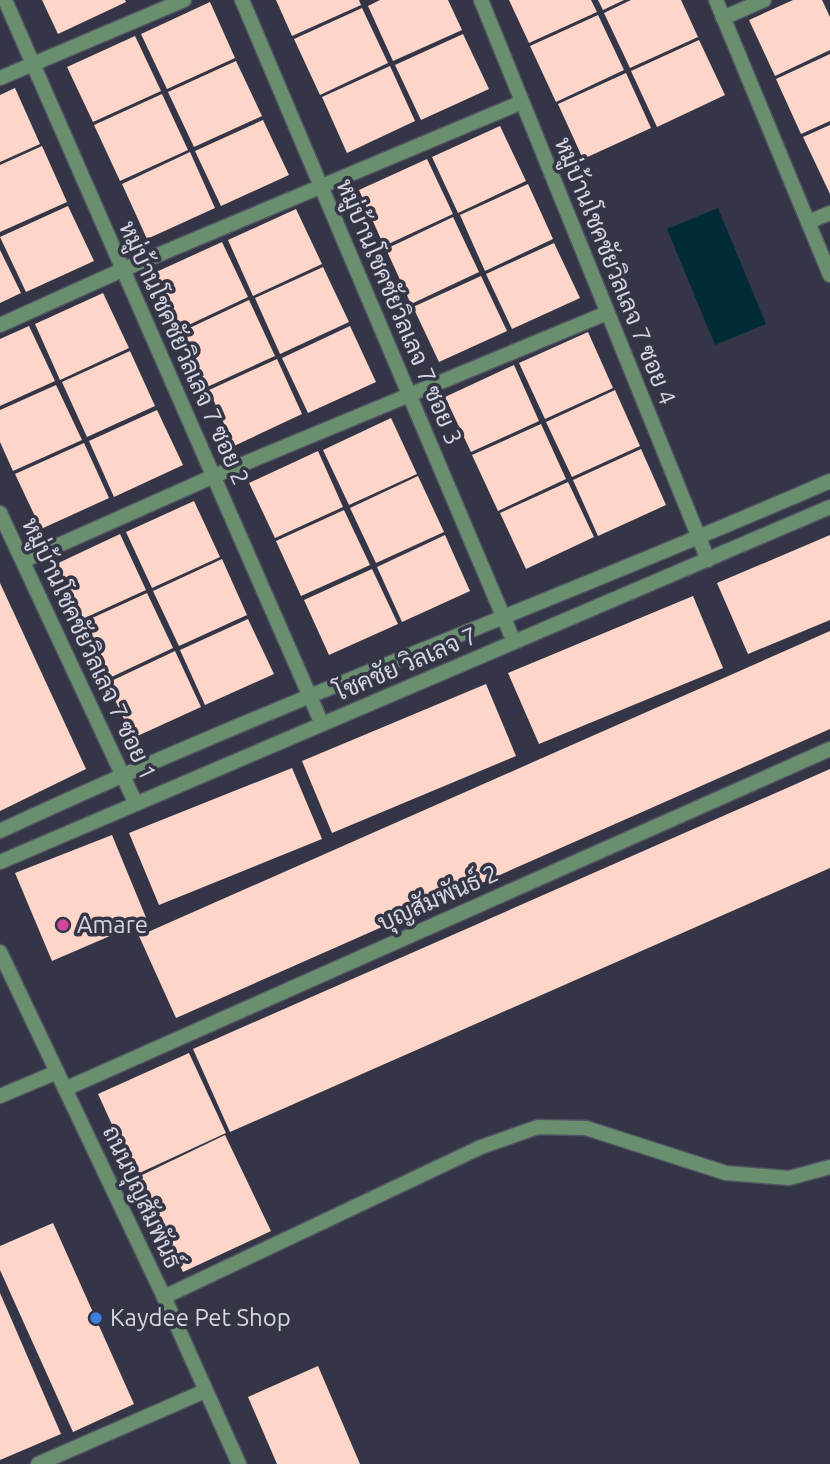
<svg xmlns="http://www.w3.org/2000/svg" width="830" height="1464" viewBox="0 0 830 1464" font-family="Ubuntu,Sarabun,sans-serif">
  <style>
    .water { fill: #012c37 }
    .building { fill: #fed6c9 }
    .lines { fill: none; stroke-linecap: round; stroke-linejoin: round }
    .minor-casing { stroke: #515363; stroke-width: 17 }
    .tertiary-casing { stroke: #515363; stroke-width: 17 }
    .minor { stroke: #6a8f6f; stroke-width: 14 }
    .tertiary { stroke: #6a8f6f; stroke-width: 14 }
    .hotel-dot { fill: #d1479c; stroke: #343647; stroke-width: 2.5 }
    .shop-dot { fill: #3f7fe0; stroke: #343647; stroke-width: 2.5 }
    .labels { text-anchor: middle; stroke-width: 7; stroke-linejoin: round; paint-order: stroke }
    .street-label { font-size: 24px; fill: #d4d6e1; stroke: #343647 }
    .poi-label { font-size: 24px; fill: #d4d6e1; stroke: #343647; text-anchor: start }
  </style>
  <rect width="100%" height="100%" fill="#343647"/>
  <polygon class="water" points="718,208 766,324 715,345 667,229"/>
  <g class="building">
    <polygon points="42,0 125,0 126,2 58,34"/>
    <polygon points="276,0 359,0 361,5 292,36"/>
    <polygon points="380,0 448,0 462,30 393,61 368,6"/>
    <polygon points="509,0 591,0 597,12 529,43"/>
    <polygon points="598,0 624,0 603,10"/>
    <polygon points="631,0 681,0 698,37 630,68 604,13"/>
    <polygon points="793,0 822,0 830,17 830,50 775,76 749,20"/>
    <polygon points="210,2 235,58 167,89 141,34"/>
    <polygon points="362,8 388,63 320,95 294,39"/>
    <polygon points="598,15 624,70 556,102 530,46"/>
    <polygon points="463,34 489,89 421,120 395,65"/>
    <polygon points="135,36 161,91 93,122 67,67"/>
    <polygon points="699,40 725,95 657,127 631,71"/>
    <polygon points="830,54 830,121 801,134 776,79"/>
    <polygon points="236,61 262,116 194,147 168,92"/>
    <polygon points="390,66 415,121 347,153 322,97"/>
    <polygon points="626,73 651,128 583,159 558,104"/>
    <polygon points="15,88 40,144 0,162 0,95"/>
    <polygon points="162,94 188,150 120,181 94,125"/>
    <polygon points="263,120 289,175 221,206 195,151"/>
    <polygon points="830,125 830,194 803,137"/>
    <polygon points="500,126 526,181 458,213 432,157"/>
    <polygon points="42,146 67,202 0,232 0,165"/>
    <polygon points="190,152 215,208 147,239 122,184"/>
    <polygon points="427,159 453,214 384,246 359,190"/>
    <polygon points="528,184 553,239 485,271 460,215"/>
    <polygon points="68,206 94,261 26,292 0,237"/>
    <polygon points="296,209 322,264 253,296 228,240"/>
    <polygon points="453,217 479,272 411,304 386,249"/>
    <polygon points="222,242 248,297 180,329 154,273"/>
    <polygon points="554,243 580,298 512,329 486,274"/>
    <polygon points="0,250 21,293 0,303"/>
    <polygon points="323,267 349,322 280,354 255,298"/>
    <polygon points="481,276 507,331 439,362 413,307"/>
    <polygon points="103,293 129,348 60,380 35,324"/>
    <polygon points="249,300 275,356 207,387 181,332"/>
    <polygon points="29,326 55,381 0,406 0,339"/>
    <polygon points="350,326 376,382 308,413 282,358"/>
    <polygon points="588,332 613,388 545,419 519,363"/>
    <polygon points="130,351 155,406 87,437 62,382"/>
    <polygon points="277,359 302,414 234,446 209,390"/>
    <polygon points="514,365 539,421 471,452 445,397"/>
    <polygon points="56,385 82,440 13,471 0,442 0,410"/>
    <polygon points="615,390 640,446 572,477 546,422"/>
    <polygon points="157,410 183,465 114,497 89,441"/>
    <polygon points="391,418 417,474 349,505 323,450"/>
    <polygon points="541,424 566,479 498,511 472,455"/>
    <polygon points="84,443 109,498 41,529 15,474"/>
    <polygon points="641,449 666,505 598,536 573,480"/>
    <polygon points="318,451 343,507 275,538 249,483"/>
    <polygon points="418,476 444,532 376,563 350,508"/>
    <polygon points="568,482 594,537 526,569 500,513"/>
    <polygon points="194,501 220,557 152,588 126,532"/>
    <polygon points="344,510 370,565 301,596 276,541"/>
    <polygon points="120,534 146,590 78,621 52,566"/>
    <polygon points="445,535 470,591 402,622 377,567"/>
    <polygon points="830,535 830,620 748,654 717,583"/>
    <polygon points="222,559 247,615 179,646 153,591"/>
    <polygon points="372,569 398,624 329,655 304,600"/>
    <polygon points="0,583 86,769 0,811"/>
    <polygon points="147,593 173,648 105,680 79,624"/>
    <polygon points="693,596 723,668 539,744 508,673"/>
    <polygon points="248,619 274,674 205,705 180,650"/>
    <polygon points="830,631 830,729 176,1018 139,936"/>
    <polygon points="175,651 201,707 133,738 107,683"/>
    <polygon points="486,684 516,756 332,833 302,761"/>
    <polygon points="292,768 322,839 159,905 129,833"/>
    <polygon points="830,769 830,868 230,1132 193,1049"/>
    <polygon points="112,835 147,920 52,961 15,873"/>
    <polygon points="189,1053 226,1133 135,1175 98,1094"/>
    <polygon points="225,1135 271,1231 183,1272 138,1177"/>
    <polygon points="53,1223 134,1404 73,1432 0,1270 0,1246"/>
    <polygon points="0,1293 61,1434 0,1460"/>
    <polygon points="318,1366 360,1464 277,1464 248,1397"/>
  </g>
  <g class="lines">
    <defs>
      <g id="minor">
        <polyline points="5,0 322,724"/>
        <polyline points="242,0 514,642"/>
        <polyline points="481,0 708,560"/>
        <polyline points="716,0 830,275"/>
        <polyline points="723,18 764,0"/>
        <polyline points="0,78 184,0"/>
        <polyline points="808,222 830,213"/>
        <polyline points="0,325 122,270 522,102"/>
        <polyline points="0,513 136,804"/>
        <polyline points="23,561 214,476 607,313"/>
        <path d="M0,831C272,704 555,601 830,481"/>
        <polyline points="0,862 830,507"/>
        <polyline points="65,1089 830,749"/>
        <polyline points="0,1096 57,1072"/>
        <polyline points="164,1297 481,1147 538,1127 586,1128 726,1173 789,1178 830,1167"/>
        <polyline points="38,1464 205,1391"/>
      </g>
      <polyline id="tertiary" points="0,952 164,1297 239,1464"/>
    </defs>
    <use href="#minor" class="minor-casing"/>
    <use href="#tertiary" class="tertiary-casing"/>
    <use href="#minor" class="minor"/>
    <use href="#tertiary" class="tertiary"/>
  </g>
  <circle class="hotel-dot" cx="63" cy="925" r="7"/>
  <circle class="shop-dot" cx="96" cy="1318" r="7"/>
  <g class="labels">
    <g class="street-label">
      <text transform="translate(615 271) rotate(68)" y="8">หมู่บ้านโชคชัยวิลเลจ 7 ซอย 4</text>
      <text transform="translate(399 312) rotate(67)" y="8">หมู่บ้านโชคชัยวิลเลจ 7 ซอย 3</text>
      <text transform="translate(184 353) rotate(66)" y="8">หมู่บ้านโชคชัยวิลเลจ 7 ซอย 2</text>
      <text transform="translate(89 649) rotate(65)" y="8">หมู่บ้านโชคชัยวิลเลจ 7 ซอย 1</text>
      <text transform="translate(406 664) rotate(-23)" y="8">โชคชัย วิลเลจ 7</text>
      <text transform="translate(438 898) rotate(-24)" y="8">บุญสัมพันธ์ 2</text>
      <text transform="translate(142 1197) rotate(65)" y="8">ถนนบุญสัมพันธ์</text>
    </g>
    <g class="poi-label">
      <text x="77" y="933">Amare</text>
      <text x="110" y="1326">Kaydee Pet Shop</text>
    </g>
  </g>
</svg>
